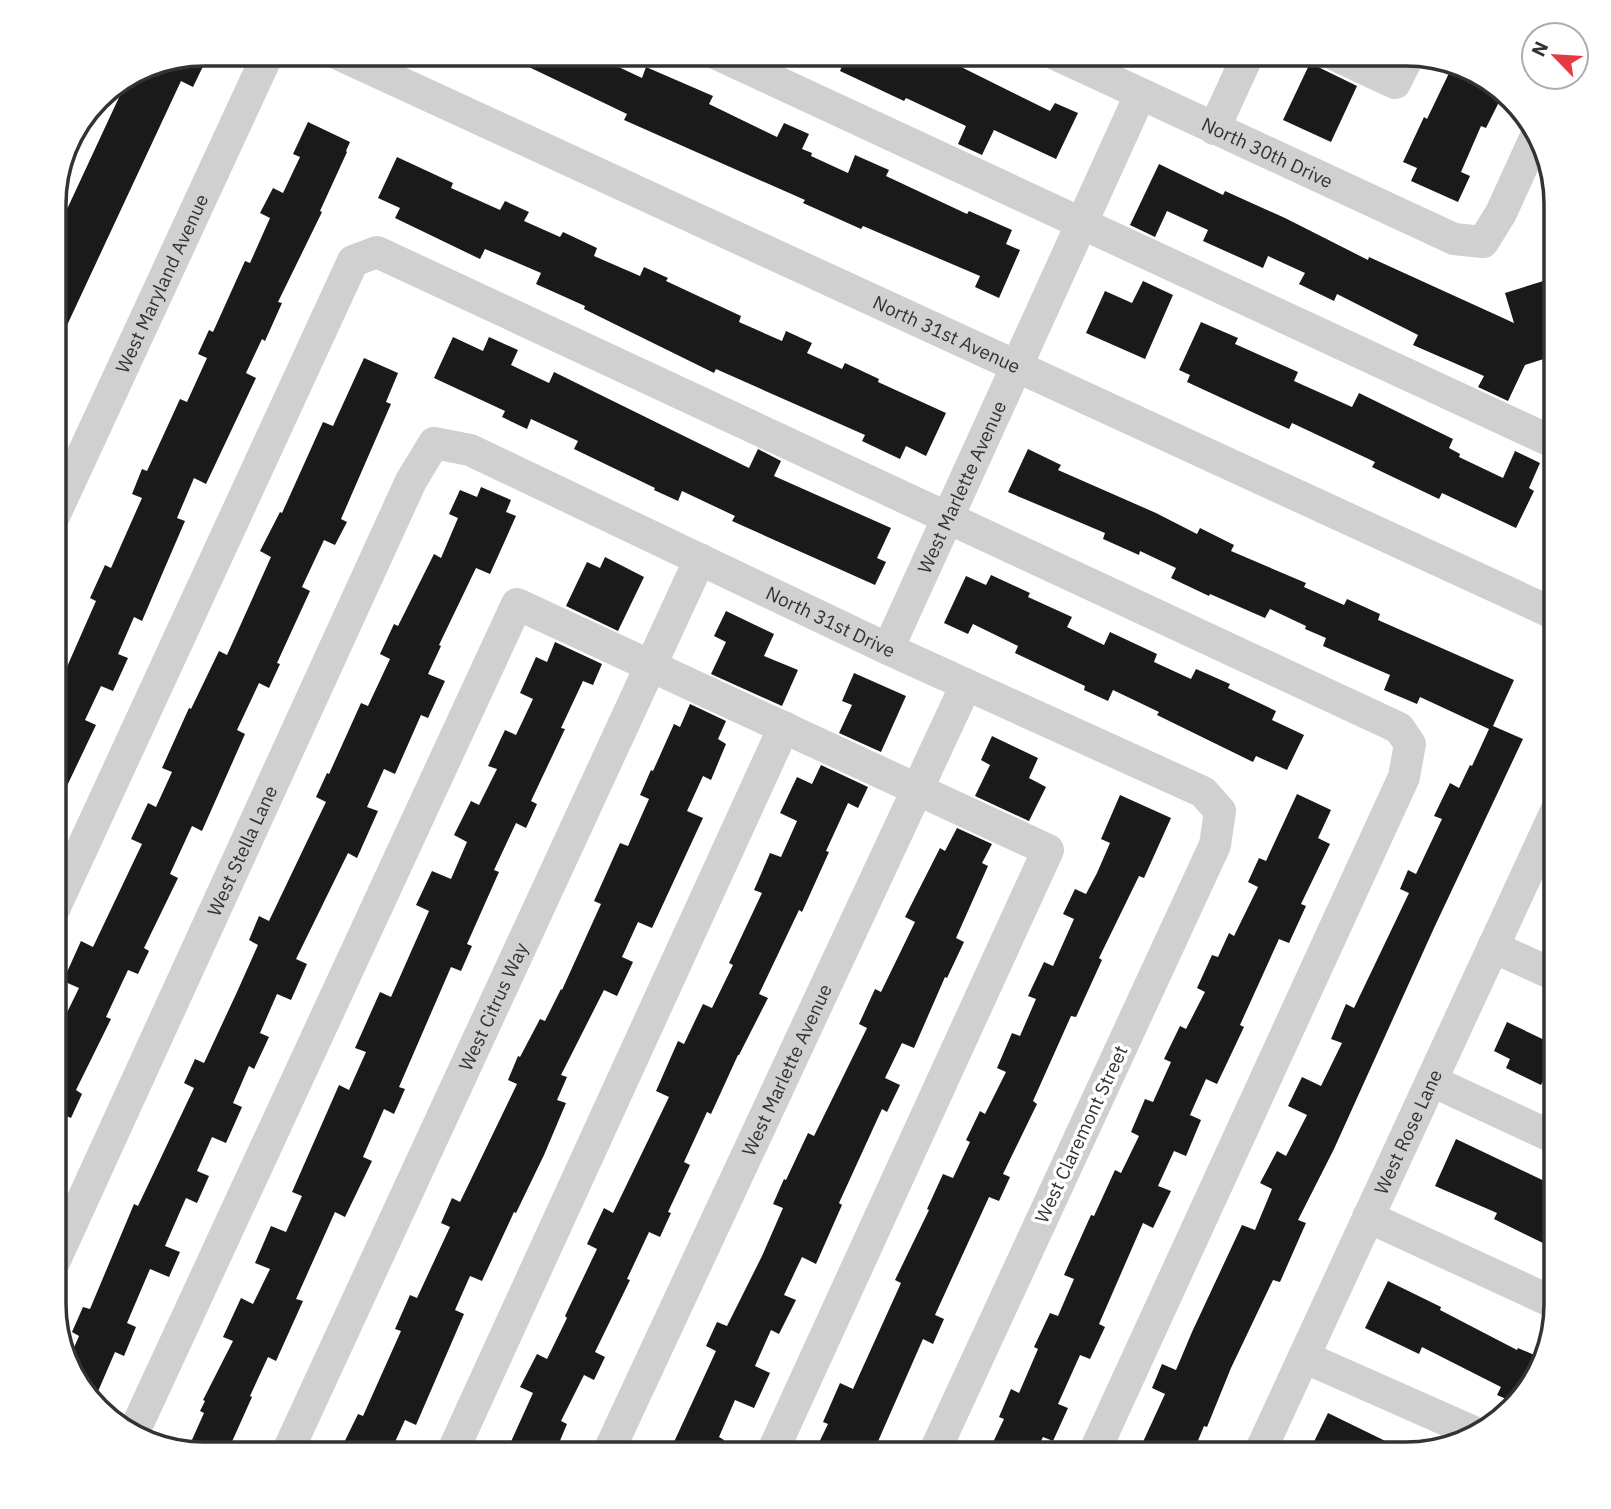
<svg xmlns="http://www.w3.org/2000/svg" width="1611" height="1509" viewBox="0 0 1611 1509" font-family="'IBM Plex Sans',sans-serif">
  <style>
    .building { fill: #1a1a1a }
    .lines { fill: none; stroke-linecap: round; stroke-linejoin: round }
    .minor { stroke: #d0d0d0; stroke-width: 32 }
    .labels { text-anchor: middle; stroke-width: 7; stroke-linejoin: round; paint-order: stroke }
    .street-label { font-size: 19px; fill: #333; stroke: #fff }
    .rim { fill: none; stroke: #333; stroke-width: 3.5 }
  </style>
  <rect width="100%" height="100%" fill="#fff"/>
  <g class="building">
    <polygon points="209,54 193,87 181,81 55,351 55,235 128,78 147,66"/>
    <polygon points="502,54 591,54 642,78 646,67 713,96 709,104 777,137 784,123 809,134 802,149 812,153 811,156 848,173 855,155 889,170 886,176 967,214 969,211 1012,230 1006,244 1020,250 999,298 975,287 980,276 863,226 861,229 803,203 805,200 624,120 627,114"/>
    <polygon points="847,54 935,54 1050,111 1055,103 1078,113 1056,159 994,130 982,155 958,144 966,126 906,98 904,101 840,71"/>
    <polygon points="1310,63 1357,86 1331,142 1283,120"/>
    <polygon points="1471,69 1504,92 1486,128 1481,126 1461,172 1470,176 1458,202 1411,181 1417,168 1403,162 1424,117 1427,119 1450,71 1466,79"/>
    <polygon points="308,122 350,142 346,151 347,152 320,211 322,212 278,302 282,303 265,341 262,339 246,373 256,378 206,484 194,478 177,518 185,521 163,572 142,621 134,617 118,654 128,658 113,691 101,686 85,720 96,725 55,811 55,694 96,601 90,598 105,565 111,568 142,498 132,494 142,469 147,471 180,399 187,402 207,358 198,354 209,330 213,332 245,261 250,263 270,218 260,213 273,188 283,193 300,157 293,154"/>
    <polygon points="397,157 453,183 451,188 500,210 505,201 529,212 524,221 560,237 563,232 597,248 594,256 640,276 644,267 668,278 666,281 741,316 739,322 782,341 786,331 812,343 807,353 842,369 845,363 879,379 878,382 946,413 926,456 906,446 900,459 862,441 865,435 716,369 714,373 584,309 585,306 536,284 541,273 485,249 480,259 395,218 400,208 378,198"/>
    <polygon points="1159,164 1223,195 1225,191 1285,218 1368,260 1369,257 1514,323 1505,293 1556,277 1556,355 1525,365 1508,401 1478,387 1484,376 1413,345 1418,335 1337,294 1334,301 1299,284 1305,273 1268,256 1263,268 1203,241 1208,230 1167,211 1155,237 1130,225"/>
    <polygon points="1143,281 1173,295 1145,359 1086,333 1105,291 1132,303"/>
    <polygon points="1201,322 1238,338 1235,344 1298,372 1294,381 1352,407 1359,393 1453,439 1449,448 1460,454 1459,457 1503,478 1515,451 1540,463 1529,488 1534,491 1516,528 1442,493 1439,499 1372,467 1375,462 1292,423 1289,429 1187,382 1190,375 1179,370"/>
    <polygon points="453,337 483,351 489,337 518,350 511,365 549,383 554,372 749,468 758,449 781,461 774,476 891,528 877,558 886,562 875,585 732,521 735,516 682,491 678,501 654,490 655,488 574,449 578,441 531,419 527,429 502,417 505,411 434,378"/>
    <polygon points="364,358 398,373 386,402 391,404 341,519 347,522 335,545 324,540 302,587 310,591 277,663 280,664 269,688 259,683 237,730 245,734 202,831 192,826 170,874 178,878 144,948 149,951 138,974 128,970 106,1017 111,1019 76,1090 82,1094 71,1118 64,1115 55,1133 55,1037 79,988 63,981 81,941 93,947 142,844 131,839 148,803 156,807 172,772 162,768 189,708 191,709 219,651 227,655 271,557 260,551 280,512 282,513 323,422 333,426"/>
    <polygon points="1028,449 1061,465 1058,470 1156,513 1197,534 1200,528 1234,545 1231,551 1306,583 1304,587 1344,605 1347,599 1380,614 1378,620 1514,680 1493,726 1523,739 1434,928 1334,1149 1298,1220 1306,1223 1280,1282 1273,1280 1231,1368 1207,1427 1204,1426 1192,1455 1137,1455 1165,1394 1152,1388 1162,1364 1176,1370 1192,1332 1242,1225 1255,1230 1272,1189 1260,1183 1277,1151 1286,1156 1307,1115 1288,1106 1302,1077 1321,1086 1342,1043 1331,1039 1346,1004 1354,1008 1409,893 1400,889 1408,870 1416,874 1442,819 1434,816 1450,783 1459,788 1470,765 1472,766 1489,729 1420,697 1417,704 1384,690 1390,675 1323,646 1326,638 1305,629 1306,626 1270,609 1265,618 1210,594 1209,596 1171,578 1176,568 1140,551 1139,555 1103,539 1105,533 1008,492"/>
    <polygon points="481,487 511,500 506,512 516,516 490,574 476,568 439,645 441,646 428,674 445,681 428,718 421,715 395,774 384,769 367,807 378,811 357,858 348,853 296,959 307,964 291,1000 277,994 260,1033 269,1037 254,1069 249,1066 233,1103 242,1107 226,1143 212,1137 197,1171 209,1176 197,1203 186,1198 165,1246 180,1252 169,1277 150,1269 127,1323 136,1327 124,1356 115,1352 93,1403 67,1364 79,1336 72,1332 83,1307 90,1309 134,1204 138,1206 194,1088 184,1083 195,1059 204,1063 237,992 258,945 249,940 259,916 269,921 312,831 326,802 316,797 327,773 329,774 361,703 368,706 390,659 380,654 394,624 398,626 434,554 441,558 458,518 449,514 460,490 477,497"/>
    <polygon points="605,557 644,577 618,631 566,606 587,562 600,568"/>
    <polygon points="991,575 1030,593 1028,597 1072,617 1067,627 1104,645 1110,632 1157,654 1154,662 1191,679 1196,669 1230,684 1228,688 1276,711 1272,720 1304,735 1287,770 1256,756 1253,762 1157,715 1159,712 1113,690 1108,701 1084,690 1085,686 1015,653 1018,646 973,624 968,634 944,623 966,576 986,585"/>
    <polygon points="726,611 774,634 764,656 798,670 782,706 711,674 726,642 714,636"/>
    <polygon points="555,642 602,664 593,685 583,681 561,728 565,729 531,801 537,804 526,828 516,823 494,870 499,872 467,944 472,946 461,971 451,967 399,1087 405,1089 394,1114 384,1109 363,1157 372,1161 345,1217 335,1212 296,1299 303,1301 276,1361 268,1357 250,1396 252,1397 226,1455 204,1455 187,1451 204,1413 200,1411 205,1401 203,1400 233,1341 223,1337 241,1298 253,1304 270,1269 255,1263 271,1226 286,1232 302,1196 292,1192 339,1085 349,1090 366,1052 355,1048 380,992 391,997 429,911 416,905 432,871 451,879 467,842 454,835 471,801 479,805 497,769 488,766 505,730 516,735 533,699 520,693 536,657 547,662"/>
    <polygon points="854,673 906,696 881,752 839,733 852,705 842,701"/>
    <polygon points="690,704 726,721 718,739 726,744 711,780 703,776 687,811 703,818 652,928 638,922 622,957 633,962 617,996 604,990 561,1075 567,1077 557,1100 566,1103 544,1155 516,1213 514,1212 482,1281 470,1276 455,1310 464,1314 416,1425 405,1420 389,1455 338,1455 358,1414 363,1416 401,1331 395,1329 410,1295 417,1298 450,1227 441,1223 452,1198 460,1202 517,1084 508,1080 518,1056 520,1057 540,1019 545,1021 561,989 562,990 601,904 594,901 620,843 628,846 649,799 640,795 651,770 653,771 674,724 680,727"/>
    <polygon points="992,736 1038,758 1029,778 1046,787 1029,821 975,796 990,765 981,760"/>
    <polygon points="821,765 868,787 858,808 848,803 826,851 829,852 802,912 799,910 759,994 768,998 739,1055 738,1055 711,1114 707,1112 684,1162 690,1165 668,1212 671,1213 660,1237 649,1232 627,1279 630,1280 595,1352 605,1357 594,1380 584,1375 561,1421 567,1424 554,1455 505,1455 533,1393 520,1387 537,1354 547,1359 567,1318 565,1316 597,1249 587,1244 604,1208 613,1213 669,1097 656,1091 678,1041 684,1044 703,1004 712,1008 733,965 729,963 762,893 754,890 770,853 781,857 797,821 780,813 797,777 812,784"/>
    <polygon points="1297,794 1331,810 1318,838 1330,844 1301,904 1306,906 1289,943 1279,939 1240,1025 1244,1027 1217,1084 1206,1079 1190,1115 1201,1120 1186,1156 1174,1151 1158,1186 1171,1191 1153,1228 1143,1223 1099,1324 1105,1327 1090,1359 1080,1355 1058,1404 1068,1408 1053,1441 1043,1437 1034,1455 987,1455 1004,1419 999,1417 1011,1389 1019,1393 1038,1349 1034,1347 1050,1313 1058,1316 1074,1279 1064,1275 1091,1215 1094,1216 1115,1170 1121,1173 1139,1136 1131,1132 1145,1099 1153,1102 1171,1062 1164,1059 1180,1026 1186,1029 1205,992 1197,988 1212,955 1218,957 1229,933 1234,936 1258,887 1248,882 1259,858 1266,861"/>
    <polygon points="1120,795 1171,818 1144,878 1139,876 1099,958 1102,960 1076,1017 1071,1016 1033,1101 1037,1104 1003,1174 1010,1177 999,1201 989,1197 935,1315 944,1319 933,1344 923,1339 872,1455 813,1455 828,1424 823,1422 840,1383 853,1389 901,1283 895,1280 929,1210 927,1209 943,1174 953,1178 970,1142 966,1140 980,1111 985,1114 1006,1072 997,1068 1012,1033 1020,1036 1036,999 1028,996 1044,962 1053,966 1074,919 1063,914 1075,889 1086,894 1097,873 1110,843 1101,839"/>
    <polygon points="957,828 992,844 982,863 988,866 956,938 964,942 947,978 945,977 914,1048 902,1043 885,1078 900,1085 887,1112 882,1109 839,1203 842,1205 816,1264 802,1257 784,1295 796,1300 779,1334 771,1330 755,1366 770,1373 754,1408 735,1400 719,1437 724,1440 718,1455 668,1455 716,1351 706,1346 717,1322 727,1326 762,1256 783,1208 773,1204 784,1179 786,1180 808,1133 814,1136 867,1028 859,1024 875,989 881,992 915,922 905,917 940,848 945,851"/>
    <polygon points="1507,1022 1557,1046 1557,1054 1541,1085 1506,1068 1510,1059 1494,1051"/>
    <polygon points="1456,1139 1557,1187 1557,1226 1547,1245 1494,1219 1497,1213 1435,1186"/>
    <polygon points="1388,1281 1441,1307 1440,1310 1517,1350 1518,1348 1546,1360 1518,1404 1497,1395 1501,1387 1422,1347 1419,1354 1365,1328"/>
    <polygon points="1328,1413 1412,1454 1308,1454"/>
  </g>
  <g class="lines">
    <g class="minor">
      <path id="s1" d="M338,54L1557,615"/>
      <polyline points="717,54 1557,444"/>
      <path id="s2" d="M1055,54L1454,239L1483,242L1501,213L1537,134"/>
      <polyline points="1335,55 1395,83 1409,55"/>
      <polyline points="1214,129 1248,55"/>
      <path id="s3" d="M55,514L268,54"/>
      <path id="s4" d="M888,649L1140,95"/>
      <polyline points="55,907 353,261 377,252 1399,728 1410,744 1404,777 1093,1455"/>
      <polyline points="1493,947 1557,976"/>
      <polyline points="1432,1081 1557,1139"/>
      <polyline points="1368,1217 1557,1304"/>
      <path id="s5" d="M55,1260L411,481L434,443L470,450L888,649L1203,792L1220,811L1215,845L933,1455"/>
      <polyline points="1304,1357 1478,1434"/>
      <polyline points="132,1433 140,1419 517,604 1048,850 771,1455"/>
      <path id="s6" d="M1259,1454L1557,809"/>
      <path id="s7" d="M286,1455L700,559"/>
      <polyline points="451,1455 784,727"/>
      <path id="s8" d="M607,1455L966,685"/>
    </g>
  </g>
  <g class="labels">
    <g class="street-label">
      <text dy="7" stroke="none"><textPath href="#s2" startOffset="234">North 30th Drive</textPath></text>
      <text dy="7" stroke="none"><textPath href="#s3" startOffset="254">West Maryland Avenue</textPath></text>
      <text dy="7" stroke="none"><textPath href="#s1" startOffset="670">North 31st Avenue</textPath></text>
      <text dy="7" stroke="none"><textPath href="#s4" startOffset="178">West Marlette Avenue</textPath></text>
      <text dy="7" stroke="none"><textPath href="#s5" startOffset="1337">North 31st Drive</textPath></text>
      <text dy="7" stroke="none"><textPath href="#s5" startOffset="450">West Stella Lane</textPath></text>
      <text dy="7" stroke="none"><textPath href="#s7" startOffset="494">West Citrus Way</textPath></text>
      <text dy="7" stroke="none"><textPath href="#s8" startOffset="425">West Marlette Avenue</textPath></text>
      <text dy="7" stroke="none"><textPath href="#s6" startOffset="355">West Rose Lane</textPath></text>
      <text transform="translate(1081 1134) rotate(-65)" y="7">West Claremont Street</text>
    </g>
  </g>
  <path d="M0 0H1611V1509H0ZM204 66H1406A138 138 0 0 1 1544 204V1304A138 138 0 0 1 1406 1442H204A138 138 0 0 1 66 1304V204A138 138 0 0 1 204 66Z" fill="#fff" fill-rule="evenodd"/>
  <path class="rim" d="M204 66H1406A138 138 0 0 1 1544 204V1304A138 138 0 0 1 1406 1442H204A138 138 0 0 1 66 1304V204A138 138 0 0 1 204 66Z"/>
  <g transform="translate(1555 56) rotate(295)"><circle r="33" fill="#ffffff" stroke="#adadad" stroke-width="2"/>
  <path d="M0-5L12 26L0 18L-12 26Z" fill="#e63946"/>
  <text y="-10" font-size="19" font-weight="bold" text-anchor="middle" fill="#333333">N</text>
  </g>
</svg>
